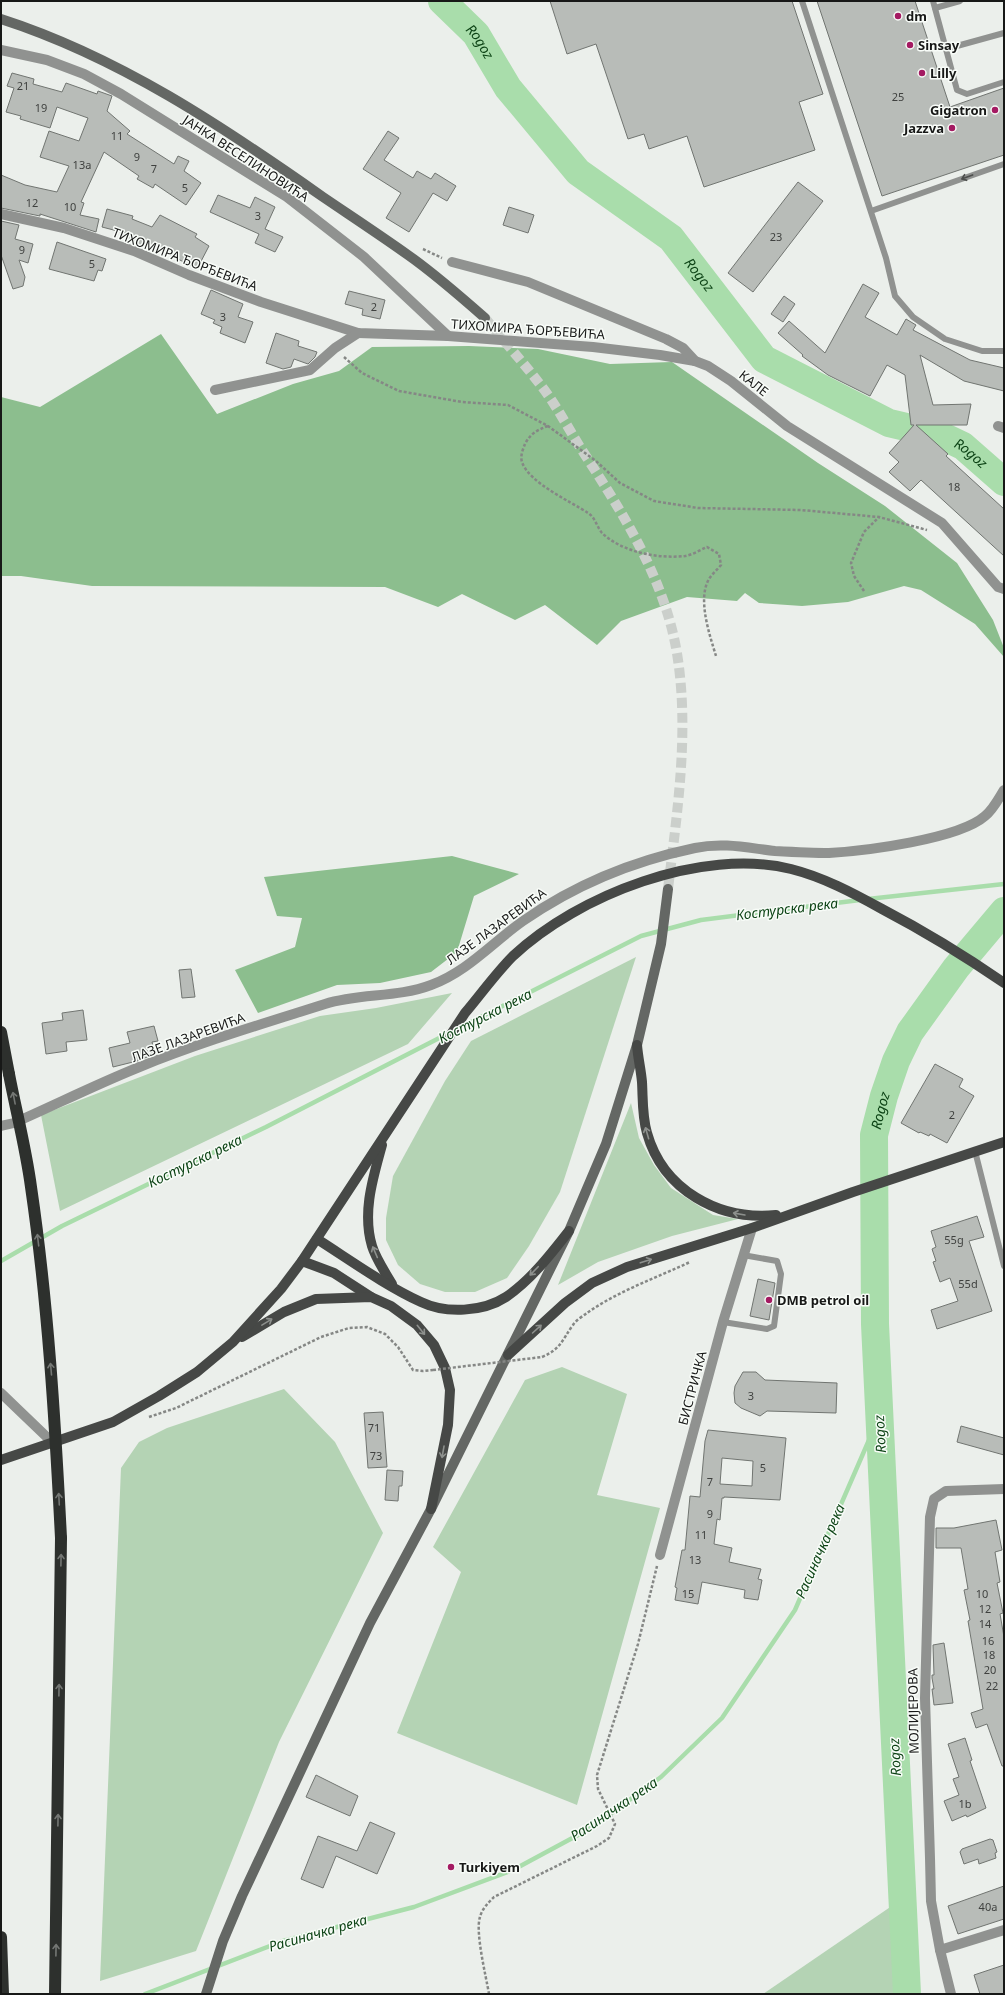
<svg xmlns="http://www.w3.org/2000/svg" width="1005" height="1995" viewBox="0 0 1005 1995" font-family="'Noto Sans',sans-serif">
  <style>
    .green { fill: #b4d3b4 }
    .forest { fill: #8cbe8e }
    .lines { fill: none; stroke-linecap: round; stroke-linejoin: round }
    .stream { stroke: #a9ddab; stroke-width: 4.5 }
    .river { stroke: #a9ddab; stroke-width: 28 }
    .building { fill: #b8bcb8; stroke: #717571; fill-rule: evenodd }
    .secondary-tunnel { stroke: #cbcfcb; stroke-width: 10; stroke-dasharray: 10 5; stroke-linecap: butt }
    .path { stroke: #858785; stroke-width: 2.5; stroke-dasharray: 3 2; stroke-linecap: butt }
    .lane { stroke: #909290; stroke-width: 6 }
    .street { stroke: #909290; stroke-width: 10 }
    .secondary { stroke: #646764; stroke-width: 10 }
    .primary { stroke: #464846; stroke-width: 10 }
    .highway { stroke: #2d302d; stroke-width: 12 }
    .path-bridge { stroke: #858785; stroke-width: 2.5; stroke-dasharray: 3 2; stroke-linecap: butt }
    .highway-bridge { stroke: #2d302d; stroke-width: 12 }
    .oneway { stroke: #4d4f4d }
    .oneway2 { stroke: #747774 }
    .oneway3 { stroke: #8d908d }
    .poi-dot { fill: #a41a62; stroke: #f8fcf8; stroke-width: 1.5 }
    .labels { text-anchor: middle; stroke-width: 3; stroke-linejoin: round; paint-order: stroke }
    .number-label { font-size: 11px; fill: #3f413f }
    .poi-label { font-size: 13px; font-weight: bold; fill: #171817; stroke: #f8fcf8; text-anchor: start }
    .street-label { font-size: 13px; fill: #171817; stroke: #f8fcf8 }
    .water-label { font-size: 14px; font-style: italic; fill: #0d4416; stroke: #f8fcf8 }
  </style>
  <rect width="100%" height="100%" fill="#ebefeb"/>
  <g class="green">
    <polygon points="636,957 560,1192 529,1246 507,1278 475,1292 445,1292 420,1284 398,1265 386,1240 386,1218 393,1176 445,1081 471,1041"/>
    <polygon points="452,993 408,1044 60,1211 41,1115 195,1056 320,1016 376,1008"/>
    <polygon points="631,1103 639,1138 654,1165 671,1188 713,1215 738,1219 672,1236 598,1262 558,1285"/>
    <polygon points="562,1367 627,1394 597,1495 660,1508 577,1805 397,1733 461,1572 433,1547 525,1380"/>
    <polygon points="284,1389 335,1442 383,1533 279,1742 196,1951 100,1981 121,1468 139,1442 167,1428"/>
    <polygon points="902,1899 907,1994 763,1994"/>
  </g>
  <g class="forest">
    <polygon points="161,334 217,414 293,384 339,371 372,347 469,346 538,349 610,364 672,362 818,463 885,506 957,563 993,620 1004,648 1004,657 975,624 921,590 904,586 848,602 802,606 759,603 745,593 737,601 687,597 621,621 597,645 545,605 515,620 462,594 438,607 385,587 92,586 21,576 1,576 1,397 40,407"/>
    <polygon points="452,856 519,874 474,896 457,952 431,972 380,983 337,985 258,1013 235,970 295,947 302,918 277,916 264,877"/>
  </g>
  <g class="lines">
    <g class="stream">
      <polyline points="868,899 1004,884"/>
      <polyline points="459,1028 641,936 701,920 860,900"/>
      <polyline points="1,1261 62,1226 266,1127 449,1033"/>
      <polyline points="145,1994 283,1941 414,1907 513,1870 591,1828 661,1777 722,1718 795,1610 879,1417"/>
    </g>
    <g class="river">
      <path id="s1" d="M442,1L476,34L508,88L578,172L671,238L764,359L889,423L940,435L963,446L1004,482"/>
      <path id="s2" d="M907,1994L875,1324L874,1135L884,1096L896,1061L910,1032L956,968L1004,911"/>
    </g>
  </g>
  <g class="building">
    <polygon points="550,1 792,1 823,94 799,102 815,150 704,187 687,136 649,149 644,134 628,139 596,44 567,54"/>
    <polygon points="817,1 915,1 950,107 1004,88 1004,155 882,196"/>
    <polygon points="12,73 34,79 33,84 62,92 66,83 97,94 98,91 112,96 107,111 130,131 127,134 174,164 178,156 189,161 184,171 201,183 186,205 155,184 153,188 137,179 139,176 104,152 81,202 84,203 80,215 99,219 96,232 40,214 40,216 1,208 1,175 25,185 57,192 69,166 40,157 49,131 79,141 88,118 57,107 50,128 20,119 21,116 6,112 14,88 7,86"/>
    <polygon points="388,131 399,138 384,160 413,178 417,171 431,179 435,173 456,186 447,201 433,193 409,232 386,218 401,193 363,169"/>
    <polygon points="798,182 823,201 753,292 728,273"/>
    <polygon points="218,195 250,208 255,197 275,207 265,229 283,237 275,252 255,243 259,234 210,212"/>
    <polygon points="509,207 534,215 528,233 503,225"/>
    <polygon points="107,209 133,216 132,219 152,227 160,215 197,234 195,237 209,246 197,269 159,249 158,252 144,245 143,247 126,240 129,234 102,227"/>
    <polygon points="1,221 19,225 15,239 33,244 28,263 19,260 25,277 23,286 13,289 1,255"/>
    <polygon points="57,242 106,259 102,271 98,270 94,281 49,269"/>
    <polygon points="863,284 879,293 865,317 897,335 906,319 916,325 913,330 970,360 1004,368 1004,391 964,381 920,355 933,405 971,404 967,425 916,425 948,454 946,456 1004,509 1004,556 921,480 910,491 889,472 899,462 889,453 914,425 911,425 905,375 887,365 870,396 828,375 802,356 803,355 778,333 789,321 825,353"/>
    <polygon points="211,290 243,304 238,317 253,322 245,343 220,333 222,327 213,323 215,320 201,314"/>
    <polygon points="349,291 385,300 380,319 362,315 363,309 345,304"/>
    <polygon points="784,296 795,304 783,322 771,314"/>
    <polygon points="276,333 299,341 298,346 317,352 315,357 308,364 294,359 291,367 283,369 266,363"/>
    <polygon points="191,969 195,997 182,998 179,970"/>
    <polygon points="83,1010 87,1040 66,1042 67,1051 46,1054 42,1023 63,1020 62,1013"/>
    <polygon points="154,1026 158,1041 152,1042 155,1054 137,1061 113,1067 109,1048 130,1043 127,1032"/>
    <polygon points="935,1064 963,1079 959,1087 974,1096 947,1143 930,1134 929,1136 920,1132 919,1133 901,1123"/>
    <polygon points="977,1216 984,1237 969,1241 992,1311 937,1329 931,1310 958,1301 950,1278 940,1282 933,1262 936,1261 932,1249 936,1247 931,1231"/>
    <polygon points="758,1279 775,1283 769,1320 750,1316"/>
    <polygon points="743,1372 756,1372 765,1380 837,1383 836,1413 767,1411 760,1416 741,1408 735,1403 734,1393 735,1386"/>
    <polygon points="383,1412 387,1467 368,1468 364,1413"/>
    <polygon points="961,1426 1004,1438 1004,1455 957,1442"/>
    <path d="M708,1430L786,1438L780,1500L724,1497V1498H722L720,1520L717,1519L714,1544L732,1548L729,1562L761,1569L758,1579L762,1580L758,1600L744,1598L745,1590L702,1582L698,1604L675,1600L677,1588L675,1587L682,1550H685L690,1496L700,1497L705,1441ZM722,1458L753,1461L752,1486L720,1484Z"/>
    <polygon points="387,1470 403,1471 402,1486 399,1486 398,1501 385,1500"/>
    <polygon points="996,1520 1002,1550 995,1552 1000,1582 997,1583 1003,1613 1000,1614 1004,1637 1004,1766 1002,1766 987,1724 976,1728 971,1713 983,1709 968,1621 970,1620 964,1590 968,1589 961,1548 936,1548 936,1528 954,1528"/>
    <polygon points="944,1643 953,1703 934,1705 932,1689 934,1689 932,1678 932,1675 934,1675 933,1645"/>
    <polygon points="965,1738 972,1760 970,1761 986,1808 967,1817 966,1815 952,1821 944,1801 959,1795 953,1779 959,1777 948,1744"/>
    <polygon points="316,1775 358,1796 350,1816 306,1797"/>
    <polygon points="370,1822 395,1833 377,1874 336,1856 323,1888 301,1879 318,1836 357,1851"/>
    <polygon points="990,1839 993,1840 997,1852 995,1853 996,1858 979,1864 978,1859 964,1864 960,1852 962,1849"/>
    <polygon points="1004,1886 1004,1919 958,1934 948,1906"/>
    <polygon points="1004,1965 1004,1994 980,1994 974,1975"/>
  </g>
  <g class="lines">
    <path class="secondary-tunnel" d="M485,318C503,340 522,361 539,383C555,403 567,426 580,447C622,512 667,581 678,660C689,736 677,813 668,889"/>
    <g class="path">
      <polyline points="423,249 442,258"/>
      <polyline points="344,357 362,373 399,391 462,402 508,405 548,426 596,461 620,483 654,501 698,508 801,510 879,517 927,530"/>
      <path d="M548,426C537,430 530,434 525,444C523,449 520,456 522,462C529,483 570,501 588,513C595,517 597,527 602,533C622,552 658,559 685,556C692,555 700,550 707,547L719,554L721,565C717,570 712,574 709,579C697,599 710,636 716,656"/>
      <polyline points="864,591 854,576 851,563 864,532 879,517"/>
      <path d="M542,1357C561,1349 562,1340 573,1325C576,1320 583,1316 587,1313C618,1291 656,1278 690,1262"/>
      <polyline points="149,1417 176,1408 321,1337 349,1328 367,1327 385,1334 398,1347 413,1370 423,1371 433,1370"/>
      <path d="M489,1994C486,1976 475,1932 480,1917C482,1909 488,1903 494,1897L597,1846L609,1838L615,1824L598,1789L597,1775L638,1644L657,1566"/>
    </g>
    <g class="lane">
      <polyline points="802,1 886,258 895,296 913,317 945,339 982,351 1004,351"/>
      <polyline points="933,1 957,90 967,94 1004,82"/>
      <polyline points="935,8 960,1"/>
      <polyline points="946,49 1004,33"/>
      <polyline points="871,211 1004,164"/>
      <polyline points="975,1151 1004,1266"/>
      <polyline points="723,1322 767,1329 774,1326 781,1274 777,1261 743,1255"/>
    </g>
    <g class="street">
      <polyline points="1,50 47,60 84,74 121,94 287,197 364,257 448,336"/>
      <polyline points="1,214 64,228 134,251 189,275 261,302 358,333 448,336 593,347 660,355 695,361"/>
      <polyline points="452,262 528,282 666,339 683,348 695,361 708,366 731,381 787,426 942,523 998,587 1004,589"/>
      <polyline points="215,390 310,370 335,348 358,333"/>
      <polyline points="998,426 1004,428"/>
      <path d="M1,1126L14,1123C55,1105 95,1085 137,1068C198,1043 262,1024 325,1004C360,993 397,998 431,985C467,972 493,942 523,921C576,884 633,861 695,848C723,842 748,848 775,851C793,852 812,853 829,853C865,851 959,839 985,816C993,810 999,798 1004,790"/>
      <polyline points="1,1393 52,1442"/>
      <polyline points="660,1555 723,1322 752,1228"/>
      <polyline points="940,1950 1004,1930"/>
      <polyline points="951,1994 940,1950 931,1901 930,1858 925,1698 930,1517 934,1499 946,1491 1004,1489"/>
    </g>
    <g class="secondary">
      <path d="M1,19C119,57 222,126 323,197C351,216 380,235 408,255C435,274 460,296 485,318"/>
      <polyline points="206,1994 223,1941 242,1896 370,1623 431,1509 569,1231 606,1144 637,1045 661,944 668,889"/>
    </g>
    <g class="primary">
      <path d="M637,1045C638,1058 641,1070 642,1082C643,1099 642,1116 647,1133C663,1190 719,1221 776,1215"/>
      <path d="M382,1145C373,1178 362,1212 372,1246C376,1259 385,1272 392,1284"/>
      <path d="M317,1239C350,1260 386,1286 421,1302C446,1314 483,1312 506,1297C531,1280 551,1254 569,1231"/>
      <polyline points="302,1261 334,1273 371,1297"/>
      <polyline points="242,1337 284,1312 316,1299 371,1297 391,1306 417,1325 434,1345 445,1368 450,1390 448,1425 431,1509"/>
      <polyline points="508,1355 565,1303 592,1283 627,1267 752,1228 853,1192 1004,1142"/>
      <path d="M1,1460L113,1422L159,1396L197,1372L233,1342L281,1289L302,1261L465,1013C481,994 496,973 513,956C578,895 702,847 791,869C823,877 853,893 882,909C924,931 965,956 1004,983"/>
    </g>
    <g class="highway">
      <polyline points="1,1032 9,1074"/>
      <polyline points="1,1937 3,1994"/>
      <polyline points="55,1994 61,1538"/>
    </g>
    <polyline class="path-bridge" points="433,1370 542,1357"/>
    <path class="highway-bridge" d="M9,1074C16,1111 26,1149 31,1187C48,1303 55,1420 61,1538"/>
  </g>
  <defs><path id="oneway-shaft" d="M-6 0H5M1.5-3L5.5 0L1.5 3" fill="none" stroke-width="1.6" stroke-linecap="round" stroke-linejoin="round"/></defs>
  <use class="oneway" href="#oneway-shaft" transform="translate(967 177) rotate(160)"/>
  <g class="oneway2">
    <use href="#oneway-shaft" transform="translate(14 1098) rotate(-101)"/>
    <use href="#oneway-shaft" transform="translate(38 1240) rotate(-97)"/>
    <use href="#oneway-shaft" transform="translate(51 1369) rotate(-95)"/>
    <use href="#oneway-shaft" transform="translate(59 1499) rotate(-93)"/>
    <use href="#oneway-shaft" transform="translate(61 1560) rotate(-89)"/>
    <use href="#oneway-shaft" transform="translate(59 1690) rotate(-89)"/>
    <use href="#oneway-shaft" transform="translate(58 1820) rotate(-89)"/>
    <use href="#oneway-shaft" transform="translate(56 1950) rotate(-89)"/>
  </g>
  <g class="oneway3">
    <use href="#oneway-shaft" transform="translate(647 1133) rotate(-106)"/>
    <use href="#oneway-shaft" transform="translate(739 1214) rotate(-170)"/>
    <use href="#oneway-shaft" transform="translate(375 1252) rotate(-113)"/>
    <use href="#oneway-shaft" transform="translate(646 1261) rotate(-18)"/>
    <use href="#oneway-shaft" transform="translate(534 1271) rotate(134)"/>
    <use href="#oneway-shaft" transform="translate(267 1322) rotate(-31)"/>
    <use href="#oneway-shaft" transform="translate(537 1329) rotate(-42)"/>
    <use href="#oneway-shaft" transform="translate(421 1330) rotate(51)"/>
    <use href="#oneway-shaft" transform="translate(443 1452) rotate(100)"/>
  </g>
  <g class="poi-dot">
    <circle cx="898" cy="16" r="4"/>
    <circle cx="910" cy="45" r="4"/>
    <circle cx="922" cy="73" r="4"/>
    <circle cx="995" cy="110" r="4"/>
    <circle cx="952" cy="128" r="4"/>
    <circle cx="769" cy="1300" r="4"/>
    <circle cx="451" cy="1867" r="4"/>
  </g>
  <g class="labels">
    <g class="number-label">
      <text x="23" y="90">21</text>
      <text x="898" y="101">25</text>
      <text x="41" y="112">19</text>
      <text x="117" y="140">11</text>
      <text x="137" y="161">9</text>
      <text x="82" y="169">13a</text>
      <text x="154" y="173">7</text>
      <text x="185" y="192">5</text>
      <text x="32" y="207">12</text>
      <text x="70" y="211">10</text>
      <text x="258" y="220">3</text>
      <text x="776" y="241">23</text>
      <text x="22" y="254">9</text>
      <text x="92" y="268">5</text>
      <text x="374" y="311">2</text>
      <text x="223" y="321">3</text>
      <text x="954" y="491">18</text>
      <text x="952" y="1119">2</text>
      <text x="954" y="1244">55g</text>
      <text x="968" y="1288">55d</text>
      <text x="751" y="1400">3</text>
      <text x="374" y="1432">71</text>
      <text x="376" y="1460">73</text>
      <text x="763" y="1472">5</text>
      <text x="710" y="1486">7</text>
      <text x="710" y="1518">9</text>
      <text x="701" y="1539">11</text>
      <text x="695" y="1564">13</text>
      <text x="688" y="1598">15</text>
      <text x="982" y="1598">10</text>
      <text x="985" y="1613">12</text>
      <text x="985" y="1628">14</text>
      <text x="988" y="1645">16</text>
      <text x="989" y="1659">18</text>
      <text x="990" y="1674">20</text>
      <text x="992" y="1690">22</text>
      <text x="965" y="1808">1b</text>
      <text x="988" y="1911">40a</text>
    </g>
    <g class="poi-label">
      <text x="906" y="21">dm</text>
      <text x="918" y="50">Sinsay</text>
      <text x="930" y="78">Lilly</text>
      <text x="987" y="115" text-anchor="end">Gigatron</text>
      <text x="944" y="133" text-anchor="end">Jazzva</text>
      <text x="777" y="1305">DMB petrol oil</text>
      <text x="459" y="1872">Turkiyem</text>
    </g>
    <g class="street-label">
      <text transform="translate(246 158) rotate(33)" y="5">ЈАНКА ВЕСЕЛИНОВИЋА</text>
      <text transform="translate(185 259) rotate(21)" y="5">ТИХОМИРА ЂОРЂЕВИЋА</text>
      <text transform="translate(528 329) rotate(4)" y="5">ТИХОМИРА ЂОРЂЕВИЋА</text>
      <text transform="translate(754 383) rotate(38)" y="5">КАЛЕ</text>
      <text transform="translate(496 926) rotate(-36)" y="5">ЛАЗЕ ЛАЗАРЕВИЋА</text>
      <text transform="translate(188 1037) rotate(-20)" y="5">ЛАЗЕ ЛАЗАРЕВИЋА</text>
      <text transform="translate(692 1388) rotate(-75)" y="5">БИСТРИЧКА</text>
      <text transform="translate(913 1711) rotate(-91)" y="5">МОЛИЈЕРОВА</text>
    </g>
    <g class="water-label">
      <text dy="5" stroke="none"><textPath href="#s1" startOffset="56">Rogoz</textPath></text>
      <text dy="5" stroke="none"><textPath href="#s1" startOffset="380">Rogoz</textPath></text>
      <text dy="5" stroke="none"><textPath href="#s1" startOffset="715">Rogoz</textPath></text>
      <text transform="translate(787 909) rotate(-7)" y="5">Костурска река</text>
      <text transform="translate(485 1016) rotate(-27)" y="5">Костурска река</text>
      <text dy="5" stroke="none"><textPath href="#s2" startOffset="885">Rogoz</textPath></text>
      <text transform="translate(195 1161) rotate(-26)" y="5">Костурска река</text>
      <text transform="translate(880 1434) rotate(-93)" y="5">Rogoz</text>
      <text transform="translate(820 1551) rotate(-66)" y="5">Расиначка река</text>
      <text transform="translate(895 1757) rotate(-93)" y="5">Rogoz</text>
      <text transform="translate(614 1809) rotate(-34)" y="5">Расиначка река</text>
      <text transform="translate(318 1933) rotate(-16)" y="5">Расиначка река</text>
    </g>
  </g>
  <rect width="1005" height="1995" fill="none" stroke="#171817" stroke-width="4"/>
</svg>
